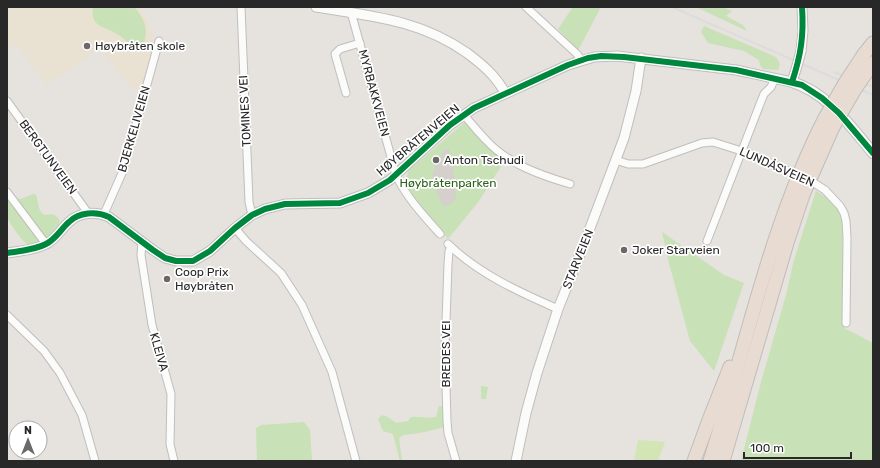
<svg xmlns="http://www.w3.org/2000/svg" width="880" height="468" viewBox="0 0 880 468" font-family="Rubik,sans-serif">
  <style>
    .education { fill: #e9e1d2 }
    .green { fill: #c8e1b6 }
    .pitch { fill: #d3e5b4 }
    .plaza { fill: #d5d0cc }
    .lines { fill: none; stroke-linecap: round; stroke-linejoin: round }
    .minor-casing { stroke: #c0bebf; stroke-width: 9 }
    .tertiary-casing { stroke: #c0bebf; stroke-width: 11 }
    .secondary-casing { stroke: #c0bebf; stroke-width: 12 }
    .motorway-casing { stroke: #bfbdbc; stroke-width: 15 }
    .minor { stroke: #fbfbfa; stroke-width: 7 }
    .tertiary { stroke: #fbfbfa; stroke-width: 9 }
    .secondary { stroke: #fbfbfa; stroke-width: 10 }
    .motorway { stroke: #e8dbd2; stroke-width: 13 }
    .rail { stroke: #dddcdd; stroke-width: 2 }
    .minor-bridge-casing { stroke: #c0bebf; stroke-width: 9; stroke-linecap: butt }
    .tertiary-bridge-casing { stroke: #c0bebf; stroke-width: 11; stroke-linecap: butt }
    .motorway-bridge-casing { stroke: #bfbdbc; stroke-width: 15; stroke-linecap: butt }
    .minor-bridge { stroke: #fbfbfa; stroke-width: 7 }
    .tertiary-bridge { stroke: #fbfbfa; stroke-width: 9 }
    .motorway-bridge { stroke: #e8dbd2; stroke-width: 13 }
    .cycleway-casing { stroke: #fff; stroke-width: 8 }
    .cycleway { stroke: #00873e; stroke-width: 6 }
    .poi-dot { fill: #6a6967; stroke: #fff; stroke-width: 1.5 }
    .labels { text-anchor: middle; stroke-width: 3.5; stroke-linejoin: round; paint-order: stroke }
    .poi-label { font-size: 12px; fill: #282828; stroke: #fff; text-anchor: start }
    .street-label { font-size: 12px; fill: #282828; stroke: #fff }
    .park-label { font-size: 12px; fill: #2a621b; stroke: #fff }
  </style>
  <rect width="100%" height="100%" fill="#e6e2dd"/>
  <polygon class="education" points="7,7 140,7 157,43 143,88 135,89 130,86 100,48 47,85 16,43 7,50"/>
  <g class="green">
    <path d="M93,7H134C144,18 149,28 144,43C129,49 128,40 117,34C104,26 90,27 93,7Z"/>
    <polygon points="573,7 601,7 578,50 558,29"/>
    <polygon points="696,7 722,7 732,11 726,16 743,25 747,31"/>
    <polygon points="704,26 776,57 780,64 778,70 763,69 760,65 759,60 744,51 708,43 701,32"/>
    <polygon points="465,122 467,122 505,160 479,201 448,239 425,213 406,184 408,171"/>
    <polygon points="816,191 834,202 842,215 844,328 873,343 873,461 741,461 761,382 786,295 794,260"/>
    <path d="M33,194L36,195C38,200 38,209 42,213C47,219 52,208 60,221C58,228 52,234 47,238C42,241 35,246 29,245C24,244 10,224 8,219C6,214 7,208 7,203L13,198L21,199Z"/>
    <polygon points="662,232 724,275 744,283 714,371 690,341 669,263"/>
    <polygon points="481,386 488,387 486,399 481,399"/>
    <path d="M439,406L445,407V427L420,433L403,435L399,438L402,461H400L393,434L383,431L378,419L382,415L388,417L396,423L408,421L411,417C420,416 427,419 436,417Z"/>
    <polygon points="304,422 310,430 312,461 257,461 256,428 261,425"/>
  </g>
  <polygon class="pitch" points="638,440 665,442 658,461 634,461"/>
  <polygon class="plaza" points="449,149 455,179 456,198 450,205 445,206 442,204 439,198 432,178 436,164 444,150"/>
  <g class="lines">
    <defs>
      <g id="minor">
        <polyline points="241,7 249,202 252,215"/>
        <polyline points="526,7 577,54 581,60"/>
        <path d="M351,12L396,175C406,197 424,216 440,234"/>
        <polyline points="346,93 335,54 340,49 360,43"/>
        <polyline points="7,101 88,213"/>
        <path d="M464,115C471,123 478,132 486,140C508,164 540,175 570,184"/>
        <polyline points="616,160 628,164 643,164 702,143 713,142 751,154 781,168"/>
        <polyline points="825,190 840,206 844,213 846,221 847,238 846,323"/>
        <polyline points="7,192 46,244"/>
        <polyline points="104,214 123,171 159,41"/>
        <polyline points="235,228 246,241 281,273 302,305 332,372 356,461"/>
        <polyline points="707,241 760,104 764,94 771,87 775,78"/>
        <polyline points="142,242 141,255 152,325 171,394 170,444 174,461"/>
        <path d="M448,244C479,274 519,292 558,309"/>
        <polyline points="451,247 449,251 448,264 445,350 447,421 448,433 456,461"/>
        <polyline points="7,315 44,351 60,373 82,415 95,461"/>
      </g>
      <g id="tertiary">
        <path d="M316,7C372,16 420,20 467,53C483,65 496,76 505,93"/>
        <polyline points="801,51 803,31 802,7"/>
        <path d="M7,253C20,251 35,250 46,244C56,239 61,229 69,222C79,212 96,211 109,217L153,250L165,258L176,261H193L210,251L235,228L252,215L265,209L285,204L340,203L368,193L390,180L450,125L474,108L568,65L594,57L617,56L736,70L792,82L797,66"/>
        <polyline points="516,461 526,413 537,373 558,309 584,244 624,138 636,91 641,58"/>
      </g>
      <path id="secondary" d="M792,82C828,93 850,126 873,153"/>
      <g id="motorway">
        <polyline points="864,54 873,43"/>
        <polyline points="694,461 709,420 730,367"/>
        <path d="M710,461C746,346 770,225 825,118"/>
        <polyline points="723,461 787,243 803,195 833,127"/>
      </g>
    </defs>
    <use href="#minor" class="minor-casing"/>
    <use href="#tertiary" class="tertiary-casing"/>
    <use href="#secondary" class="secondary-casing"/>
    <use href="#motorway" class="motorway-casing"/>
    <use href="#minor" class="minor"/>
    <use href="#tertiary" class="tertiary"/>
    <use href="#secondary" class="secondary"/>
    <use href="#motorway" class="motorway"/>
    <g class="rail">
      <polyline points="672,7 873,95"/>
      <polyline points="834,72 873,87"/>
    </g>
    <defs>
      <polyline id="minor-bridge" points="781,168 811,181 825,190"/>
      <polyline id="tertiary-bridge" points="797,66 801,51"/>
      <g id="motorway-bridge">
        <polyline points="825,118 845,83 864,54"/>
        <polyline points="833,127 855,89 873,63"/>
      </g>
    </defs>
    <use href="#minor-bridge" class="minor-bridge-casing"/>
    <use href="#tertiary-bridge" class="tertiary-bridge-casing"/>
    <use href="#motorway-bridge" class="motorway-bridge-casing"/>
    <use href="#minor-bridge" class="minor-bridge"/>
    <use href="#tertiary-bridge" class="tertiary-bridge"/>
    <use href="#motorway-bridge" class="motorway-bridge"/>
    <defs>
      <g id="cycleway">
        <path d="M792,82C801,55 804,35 802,7"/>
        <path d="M7,253C20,251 35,250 46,244C56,239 61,229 69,222C79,212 96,211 109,217L153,250L165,258L176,261H193L210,251L235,228L252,215L265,209L285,204L340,203L368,193L390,180L450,125L474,108L568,65L588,58L601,56L624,57L736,70L802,85L822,98L839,113L873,153"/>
      </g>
    </defs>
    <use href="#cycleway" class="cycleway-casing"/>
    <use href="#cycleway" class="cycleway"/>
  </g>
  <g class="poi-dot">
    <circle cx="87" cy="46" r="4"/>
    <circle cx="436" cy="160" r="4"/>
    <circle cx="624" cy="250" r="4"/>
    <circle cx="167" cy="279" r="4"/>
  </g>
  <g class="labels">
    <g class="poi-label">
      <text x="95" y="50">Høybråten skole</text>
      <text x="444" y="164">Anton Tschudi</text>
      <text x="632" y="254">Joker Starveien</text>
      <text x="175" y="276">Coop Prix<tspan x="175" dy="14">Høybråten</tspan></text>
    </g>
    <g class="street-label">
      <text transform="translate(374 93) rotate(75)" y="4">MYRBAKKVEIEN</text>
      <text transform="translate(245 111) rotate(-93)" y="4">TOMINES VEI</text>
      <text transform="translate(134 129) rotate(-74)" y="4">BJERKELIVEIEN</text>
      <text transform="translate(418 140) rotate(-40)" y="4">HØYBRÅTENVEIEN</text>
      <text transform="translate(48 157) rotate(54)" y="4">BERGTUNVEIEN</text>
      <text transform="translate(777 167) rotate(24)" y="4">LUNDÅSVEIEN</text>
      <text transform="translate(578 259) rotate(-68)" y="4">STARVEIEN</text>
      <text transform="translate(159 352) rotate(74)" y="4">KLEIVA</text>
      <text transform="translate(446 354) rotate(-90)" y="4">BREDES VEI</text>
    </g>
    <g class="park-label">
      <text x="448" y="187">Høybråtenparken</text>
    </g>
  </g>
  <rect width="880" height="468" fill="none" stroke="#282828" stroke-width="16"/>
  <g transform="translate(28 440)"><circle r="19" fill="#ffffff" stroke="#a9a9a9"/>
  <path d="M0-3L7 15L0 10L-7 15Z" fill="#6a6967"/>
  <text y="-6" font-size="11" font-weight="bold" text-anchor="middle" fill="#282828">N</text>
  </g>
  <path d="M744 452v6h107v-6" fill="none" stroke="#282828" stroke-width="2"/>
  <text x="750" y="452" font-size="12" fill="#282828" stroke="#ffffff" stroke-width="3" paint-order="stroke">100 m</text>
</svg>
